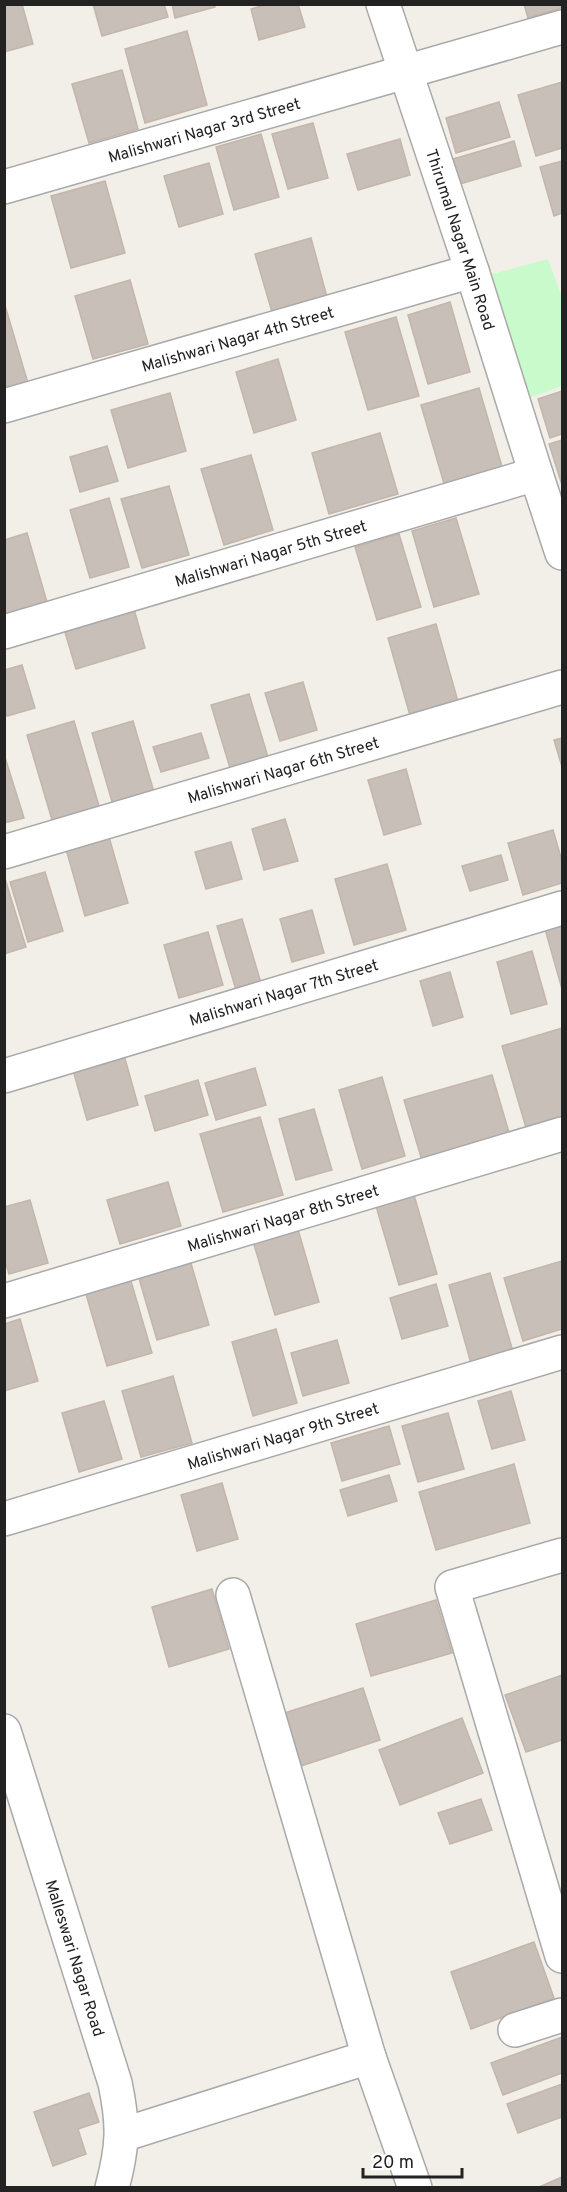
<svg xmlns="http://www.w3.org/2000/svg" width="567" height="2192" viewBox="0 0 567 2192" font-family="Overpass,sans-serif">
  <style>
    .park { fill: #c8facc }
    .building { fill: #c7bfb8; stroke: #c4b6ab; stroke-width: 1.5 }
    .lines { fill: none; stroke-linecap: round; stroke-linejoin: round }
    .minor-casing { stroke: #a9a9a9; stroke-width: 36 }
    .minor { stroke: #fff; stroke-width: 33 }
    .labels { text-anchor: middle; stroke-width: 6; stroke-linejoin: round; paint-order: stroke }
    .street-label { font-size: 16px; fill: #222; stroke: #fff }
  </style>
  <rect width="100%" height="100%" fill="#f2efe9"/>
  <polygon class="park" points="548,259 562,297 562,386 520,401 481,277"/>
  <g class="building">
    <polygon points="4,4 22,4 33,44 4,52"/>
    <polygon points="93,4 164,4 168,17 102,36"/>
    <polygon points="172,4 214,4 215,7 175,18"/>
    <polygon points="268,4 298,4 305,27 259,40 251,9"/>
    <polygon points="524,4 562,4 562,8 528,18"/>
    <polygon points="187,31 207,105 145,123 125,49"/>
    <polygon points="122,70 138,129 89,143 72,84"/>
    <polygon points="562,82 562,148 536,156 518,95"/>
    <polygon points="499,102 510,137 456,153 446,118"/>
    <polygon points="313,123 328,178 288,189 272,134"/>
    <polygon points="261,134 279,197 234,210 216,147"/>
    <polygon points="400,139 410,175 358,190 347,154"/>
    <polygon points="514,141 521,166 453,186 446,161"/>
    <polygon points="562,161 562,213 554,216 540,167"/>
    <polygon points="209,163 223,214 179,227 164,176"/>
    <polygon points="105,181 125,253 71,268 51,196"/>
    <polygon points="311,238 327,297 272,312 255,254"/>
    <polygon points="130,280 148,344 93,359 75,296"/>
    <polygon points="4,302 30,390 4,398"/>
    <polygon points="450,302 470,372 428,384 408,315"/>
    <polygon points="396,317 419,396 368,410 345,332"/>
    <polygon points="278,359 296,420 254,433 236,372"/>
    <polygon points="479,388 503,470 445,487 421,405"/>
    <polygon points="562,391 562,434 550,438 538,399"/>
    <polygon points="170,393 186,451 128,468 111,410"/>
    <polygon points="380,433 398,494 329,514 312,453"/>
    <polygon points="562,440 562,485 549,444"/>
    <polygon points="107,446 118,481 80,492 70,457"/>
    <polygon points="251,455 273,530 224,545 201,469"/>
    <polygon points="169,486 189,555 142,568 121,499"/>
    <polygon points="109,498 129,567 90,578 70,510"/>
    <polygon points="456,518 479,594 434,607 412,531"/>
    <polygon points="27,533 47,602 4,615 4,540"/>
    <polygon points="399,534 421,607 377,620 355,547"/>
    <polygon points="134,609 145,648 76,669 64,629"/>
    <polygon points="436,624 459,705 411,719 388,638"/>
    <polygon points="22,665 35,708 7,716 4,707 4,670"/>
    <polygon points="303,682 317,730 280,741 265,693"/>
    <polygon points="249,694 268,757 230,768 211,705"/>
    <polygon points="74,721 99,806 52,820 27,735"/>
    <polygon points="133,721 154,792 113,805 92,733"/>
    <polygon points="201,733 209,758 161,772 153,747"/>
    <polygon points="562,738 562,767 554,740"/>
    <polygon points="4,754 24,818 4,823"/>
    <polygon points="406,769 421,824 384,835 368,780"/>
    <polygon points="285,819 298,861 264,870 252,829"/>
    <polygon points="553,830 562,861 562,883 523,895 508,843"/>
    <polygon points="109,837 128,903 85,916 66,849"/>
    <polygon points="231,842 242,879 206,889 195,852"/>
    <polygon points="501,855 508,880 470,891 462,866"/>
    <polygon points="387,864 406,930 354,945 335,879"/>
    <polygon points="45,872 63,931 28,942 10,882"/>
    <polygon points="4,875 26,947 4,954"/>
    <polygon points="312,910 324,953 292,962 280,919"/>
    <polygon points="242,919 261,983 236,990 217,926"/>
    <polygon points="562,923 562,989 545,929"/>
    <polygon points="208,932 223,985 179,998 164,945"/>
    <polygon points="532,951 547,1004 511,1014 497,962"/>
    <polygon points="450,972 463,1017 433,1026 420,981"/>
    <polygon points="562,1028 562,1120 527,1131 502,1046"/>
    <polygon points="124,1055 138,1105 87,1120 73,1070"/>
    <polygon points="255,1068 266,1105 216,1120 205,1083"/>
    <polygon points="492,1075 511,1139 423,1164 404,1100"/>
    <polygon points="382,1077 405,1156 362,1169 339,1090"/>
    <polygon points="198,1080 208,1115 155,1131 145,1096"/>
    <polygon points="314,1109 332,1170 296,1180 279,1119"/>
    <polygon points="260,1117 283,1195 223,1212 200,1134"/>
    <polygon points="168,1182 181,1226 120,1244 107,1200"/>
    <polygon points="414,1195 437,1274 399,1285 376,1206"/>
    <polygon points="30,1200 48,1263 9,1274 4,1258 4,1207"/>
    <polygon points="297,1226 319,1302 275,1315 252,1238"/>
    <polygon points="190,1260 209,1325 157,1340 138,1275"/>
    <polygon points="562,1261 562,1329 523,1341 504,1278"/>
    <polygon points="128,1271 152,1353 107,1366 83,1284"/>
    <polygon points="490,1273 514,1355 472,1367 449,1285"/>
    <polygon points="436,1284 448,1326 402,1339 390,1298"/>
    <polygon points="20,1319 38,1381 4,1391 4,1324"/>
    <polygon points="276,1329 297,1403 253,1416 232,1342"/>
    <polygon points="337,1340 349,1383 303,1396 291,1353"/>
    <polygon points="173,1376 192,1443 141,1457 122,1391"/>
    <polygon points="511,1391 525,1440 492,1449 478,1401"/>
    <polygon points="104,1401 122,1459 79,1472 62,1413"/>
    <polygon points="448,1413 464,1469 418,1482 402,1426"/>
    <polygon points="389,1426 400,1464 342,1481 331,1443"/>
    <polygon points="514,1464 530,1523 436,1550 419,1492"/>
    <polygon points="389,1475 397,1501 348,1516 340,1490"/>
    <polygon points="222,1483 238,1539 197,1551 181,1495"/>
    <polygon points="212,1589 229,1649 169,1667 152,1607"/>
    <polygon points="436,1600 452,1653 371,1676 356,1624"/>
    <polygon points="562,1675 562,1740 526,1752 505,1695"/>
    <polygon points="363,1688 380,1740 295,1768 278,1715"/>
    <polygon points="462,1718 483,1773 400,1805 379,1750"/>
    <polygon points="481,1799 492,1830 450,1844 438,1813"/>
    <polygon points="534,1942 554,1998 471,2029 451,1972"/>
    <polygon points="562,2037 562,2073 503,2095 491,2063"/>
    <polygon points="562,2084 562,2117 518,2133 507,2104"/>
    <polygon points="89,2093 99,2122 78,2129 86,2154 53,2166 34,2112"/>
    <polygon points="562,2177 562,2188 537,2188"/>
  </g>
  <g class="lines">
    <defs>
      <g id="minor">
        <path id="s1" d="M383,4L472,271L536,474L562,553"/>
        <path id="s2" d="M4,187L562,27"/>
        <path id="s3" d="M4,406L472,271"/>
        <path id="s4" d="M4,632L536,474"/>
        <path id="s5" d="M4,852L562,687"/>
        <path id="s6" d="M4,1076L562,908"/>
        <path id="s7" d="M4,1301L562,1134"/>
        <path id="s8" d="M4,1519L562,1352"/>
        <polyline points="562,1555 452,1587 562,1956"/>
        <polyline points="233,1595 369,2057 415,2188"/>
        <path id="s9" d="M4,1731L115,2083C124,2125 123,2147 112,2188"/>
        <polyline points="515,2030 562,2015"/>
        <polyline points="122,2135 369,2057"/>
      </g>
    </defs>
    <use href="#minor" class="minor-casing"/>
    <use href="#minor" class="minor"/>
  </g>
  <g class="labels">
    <g class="street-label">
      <text dy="6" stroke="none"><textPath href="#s2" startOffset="208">Malishwari Nagar 3rd Street</textPath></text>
      <text dy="6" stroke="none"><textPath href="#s1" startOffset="248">Thirumal Nagar Main Road</textPath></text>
      <text dy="6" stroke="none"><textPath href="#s3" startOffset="243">Malishwari Nagar 4th Street</textPath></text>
      <text dy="6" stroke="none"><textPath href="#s4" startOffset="278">Malishwari Nagar 5th Street</textPath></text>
      <text dy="6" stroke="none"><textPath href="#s5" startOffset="291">Malishwari Nagar 6th Street</textPath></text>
      <text dy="6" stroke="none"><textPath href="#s6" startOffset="292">Malishwari Nagar 7th Street</textPath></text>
      <text dy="6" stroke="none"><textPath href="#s7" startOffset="291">Malishwari Nagar 8th Street</textPath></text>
      <text dy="6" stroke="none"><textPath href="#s8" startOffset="291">Malishwari Nagar 9th Street</textPath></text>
      <text dy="6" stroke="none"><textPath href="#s9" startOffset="238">Malleswari Nagar Road</textPath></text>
    </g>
  </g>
  <rect width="567" height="2192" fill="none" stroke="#222222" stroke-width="12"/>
  <path d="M363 2168v9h99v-9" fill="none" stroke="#222222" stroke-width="3"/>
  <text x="372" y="2168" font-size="18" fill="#222222" stroke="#ffffff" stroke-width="4.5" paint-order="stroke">20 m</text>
</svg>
